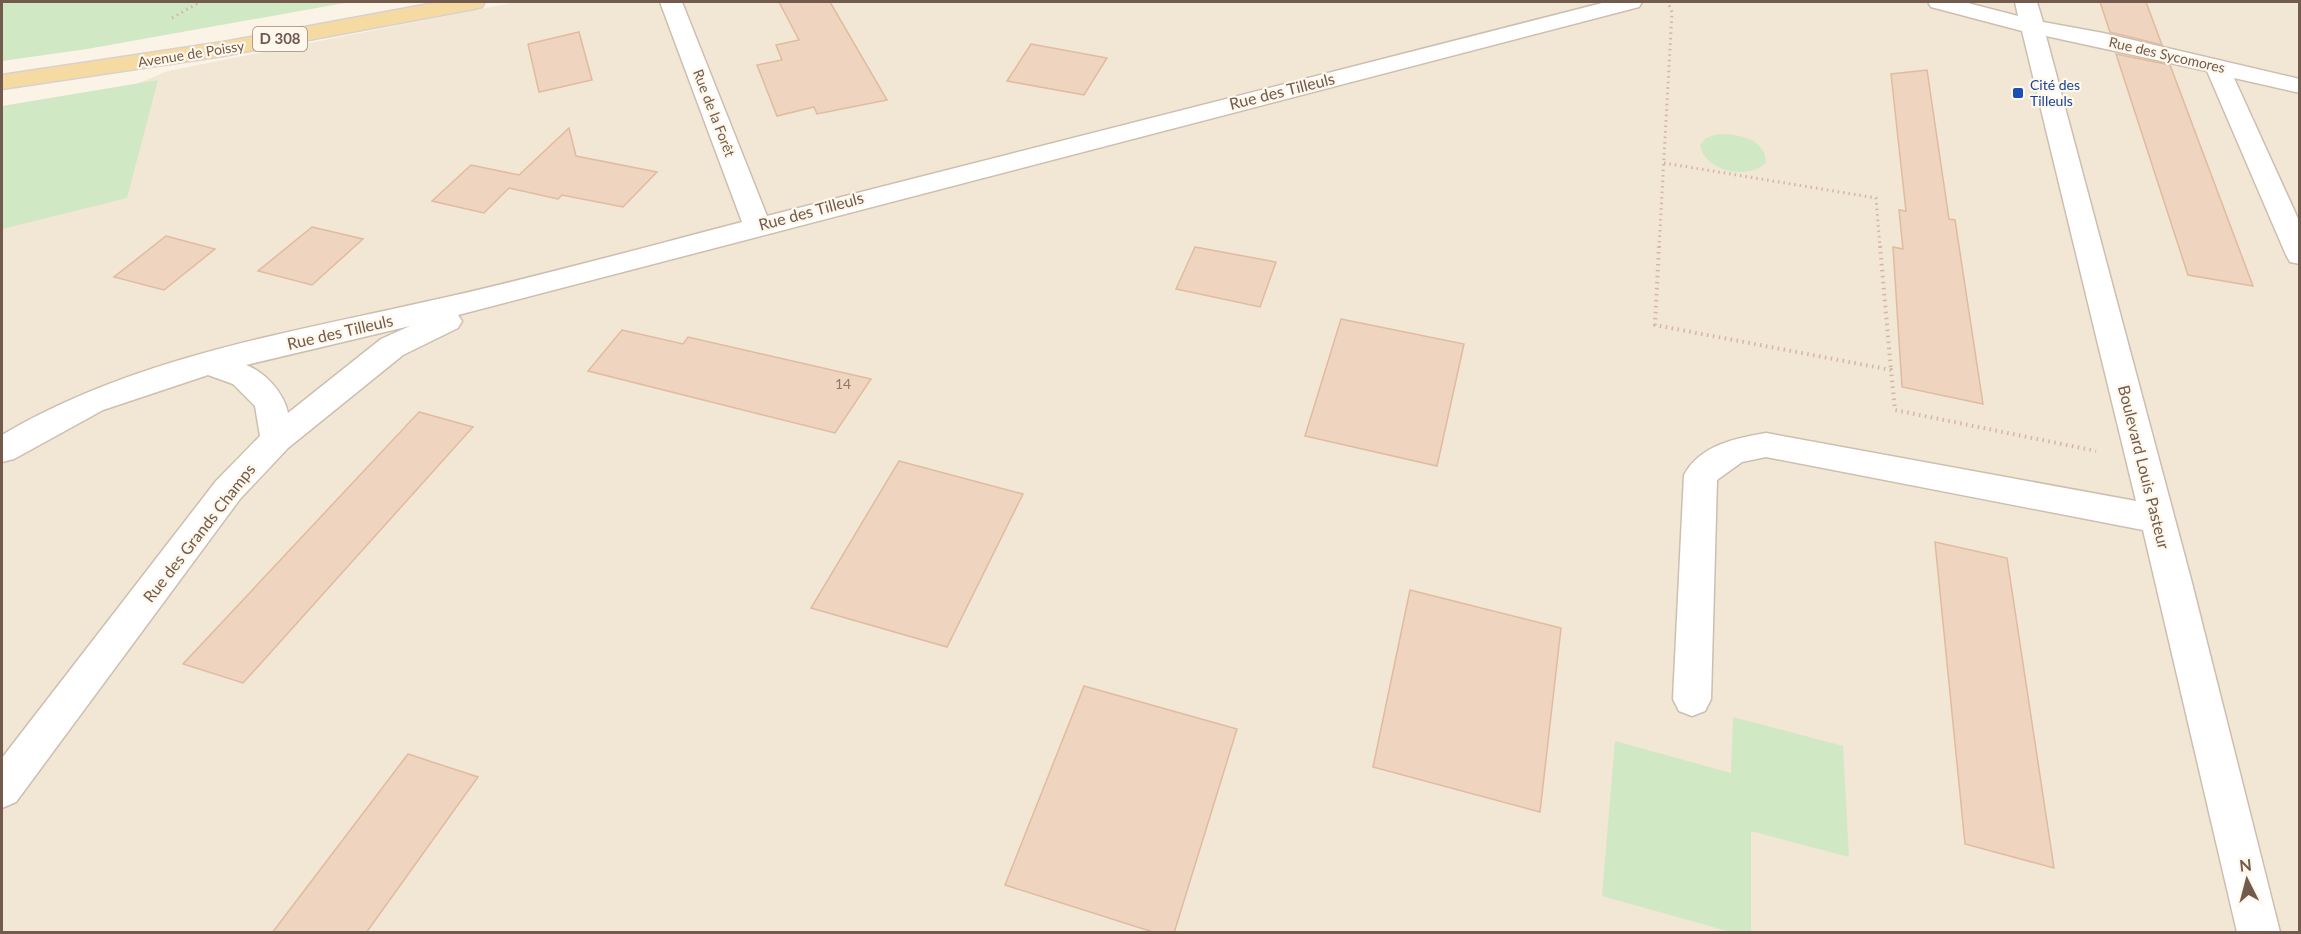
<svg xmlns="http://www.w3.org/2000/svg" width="2301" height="934" viewBox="0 0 2301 934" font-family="Lato,sans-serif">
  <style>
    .residential { fill: #f2e6d4 }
    .green { fill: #d1e8c5 }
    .building { fill: #efd4bf; stroke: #e0bba0; stroke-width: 1.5 }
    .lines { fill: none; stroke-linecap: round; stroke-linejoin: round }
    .minor-casing { stroke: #cebeaf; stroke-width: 3 }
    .major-casing { stroke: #d8d1cd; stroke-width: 3 }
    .path-far1 { stroke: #d3b7a2; stroke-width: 3; stroke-dasharray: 1.5 4; stroke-linecap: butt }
    .path { stroke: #d3b7a2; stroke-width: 4; stroke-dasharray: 1.5 4.5; stroke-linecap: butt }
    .minor { fill: #fff; fill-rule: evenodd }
    .major { fill: #f5daa2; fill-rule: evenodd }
    .transit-dot { fill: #1a4fb4; stroke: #fef7eb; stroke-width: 2 }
    .labels { text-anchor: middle; stroke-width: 4.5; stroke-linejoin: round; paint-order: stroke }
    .far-street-label { font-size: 14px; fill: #725b4c; stroke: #fef7eb }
    .far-transit-label { font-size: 14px; fill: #164399; stroke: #fef7eb; text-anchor: start }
    .number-label { font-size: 14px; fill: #917969 }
    .shield { fill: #fef7eb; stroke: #9c8a7c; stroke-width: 1.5 }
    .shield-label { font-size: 15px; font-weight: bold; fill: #725b4c }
    .street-label { font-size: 16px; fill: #725b4c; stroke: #fef7eb }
  </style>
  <rect width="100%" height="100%" fill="#fbf3e5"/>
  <polygon class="residential" points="516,2 2299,2 2299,932 2,932 2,139 168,71"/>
  <g class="green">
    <polygon points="2,2 350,2 87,49 2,61"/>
    <polygon points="158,80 127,198 2,229 2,106"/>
    <path d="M1718,134C1738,134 1765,138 1766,163C1748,180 1705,172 1700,145L1706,138Z"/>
    <polygon points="1733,717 1843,746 1849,857 1751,831 1751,932 1731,932 1602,896 1615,741 1731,773"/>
  </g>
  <g class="building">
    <polygon points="779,2 830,2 887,100 817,114 814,107 777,116 757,65 782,60 776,45 799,40"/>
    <polygon points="2100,2 2146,2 2162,45 2110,32"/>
    <polygon points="579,32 592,80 539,92 528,44"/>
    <polygon points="1031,44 1107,58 1084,95 1007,81"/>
    <polygon points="2116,54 2170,65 2253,286 2188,275"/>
    <polygon points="1927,70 1949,219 1955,220 1983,404 1902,387 1893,247 1903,249 1899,210 1906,211 1891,74"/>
    <polygon points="569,128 576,156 657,172 623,207 562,195 558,199 509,188 484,213 432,201 471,165 519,175"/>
    <polygon points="312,227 363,239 312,285 258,271"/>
    <polygon points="166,236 215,249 164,290 114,277"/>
    <polygon points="1195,247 1276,262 1260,307 1176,289"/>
    <polygon points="1341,319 1464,344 1437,466 1305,436"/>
    <polygon points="622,330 683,344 688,337 871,379 835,433 588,371"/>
    <polygon points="419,412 473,427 243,683 183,664"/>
    <polygon points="899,461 1023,494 947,647 811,608"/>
    <polygon points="1935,542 2007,558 2054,868 1965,844"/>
    <polygon points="1410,590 1561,628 1540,812 1373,767"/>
    <polygon points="1084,686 1237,729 1174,933 1156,933 1005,885"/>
    <polygon points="408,754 478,777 366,933 272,933"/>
  </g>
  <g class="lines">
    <defs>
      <g id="minor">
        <path d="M660,2H682L767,216L1606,2H1642L1639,7L458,315L462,321L458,328L403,355L288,448L240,499L16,802L2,808V758L216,481L260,436L255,406L233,384L208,375L103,410L14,459L2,462V435C132,358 283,334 429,301C534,278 638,249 742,222ZM410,326L381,339L288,413C284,393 265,372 246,365Z"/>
        <path d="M1928,2H1964L2018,16L2015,2H2037L2043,22L2103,33L2300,79V93L2234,78L2300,223V264L2290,262L2286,255L2207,71L2046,36L2192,583L2280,932H2237L2143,530L1766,457L1742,462L1717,480L1711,699L1705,711L1692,716L1679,711L1673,699L1684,475C1700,445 1736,438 1766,433L2136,501L2022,31L1931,7Z"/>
      </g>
      <polygon id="major" points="440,2 485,2 482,7 474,9 223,56 2,89 2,75 223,42"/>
    </defs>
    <use href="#minor" class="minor-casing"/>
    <use href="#major" class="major-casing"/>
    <g class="path-far1">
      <polyline points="172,18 200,2"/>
      <polyline points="1664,163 1876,198 1880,248"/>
      <polyline points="1659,248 1672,12 1669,5"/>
    </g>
    <g class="path">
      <polyline points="1659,246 1655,325 1891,370 1895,410 2096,451"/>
      <polyline points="1880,246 1891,370"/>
    </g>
    <use href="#minor" class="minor"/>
    <use href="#major" class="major"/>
  </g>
  <rect class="transit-dot" x="2012" y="87" width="12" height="12" rx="3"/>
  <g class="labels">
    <g class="far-street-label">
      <text transform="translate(191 54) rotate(-9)" y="5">Avenue de Poissy</text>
      <text transform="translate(2167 55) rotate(13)" y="5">Rue des Sycomores</text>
      <text transform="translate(714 113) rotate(69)" y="5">Rue de la Forêt</text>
    </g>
    <g class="far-transit-label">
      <text x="2030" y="90">Cité des<tspan x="2030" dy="16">Tilleuls</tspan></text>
    </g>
    <g class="number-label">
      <text x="843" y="389">14</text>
    </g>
    <rect class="shield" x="253" y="27" width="54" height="24" rx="4.5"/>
    <g class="shield-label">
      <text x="280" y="44">D 308</text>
    </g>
    <g class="street-label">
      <text transform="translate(1282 91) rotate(-14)" y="6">Rue des Tilleuls</text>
      <text transform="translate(811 211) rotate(-15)" y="6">Rue des Tilleuls</text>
      <text transform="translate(340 332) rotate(-13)" y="6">Rue des Tilleuls</text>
      <text transform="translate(2144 467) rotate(76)" y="6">Boulevard Louis Pasteur</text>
      <text transform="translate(199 533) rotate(-52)" y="6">Rue des Grands Champs</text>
    </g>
  </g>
  <rect width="2301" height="934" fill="none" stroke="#725b4c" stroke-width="6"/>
  <g transform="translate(2247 880) rotate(354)" stroke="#fef7eb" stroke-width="4.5" paint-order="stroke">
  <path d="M0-4.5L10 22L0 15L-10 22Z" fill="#725b4c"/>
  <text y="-9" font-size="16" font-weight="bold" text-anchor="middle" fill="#725b4c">N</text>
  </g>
</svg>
